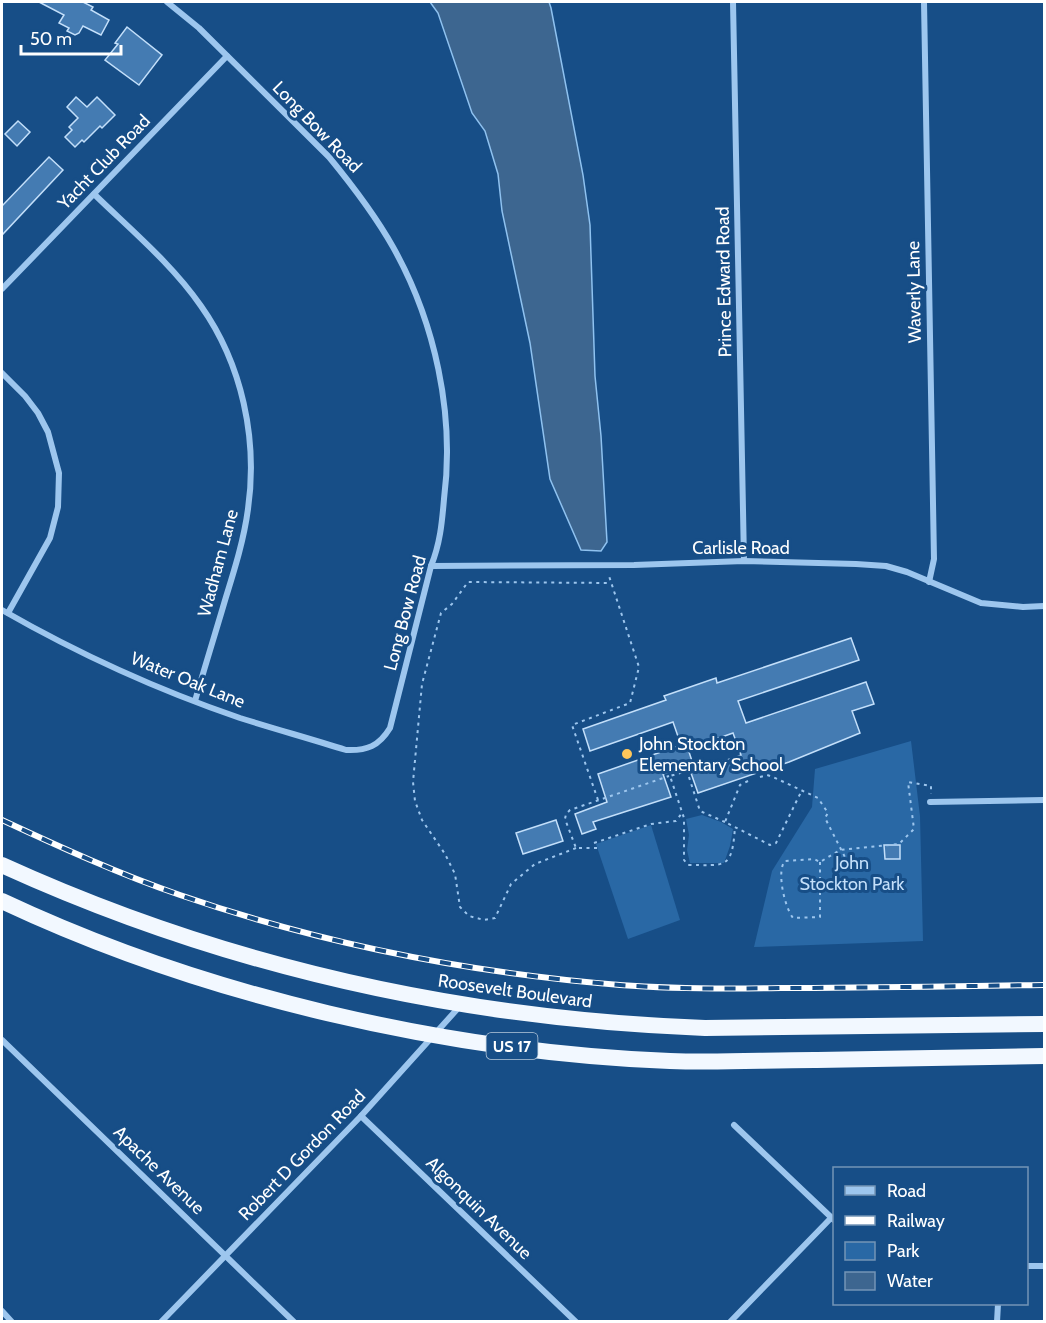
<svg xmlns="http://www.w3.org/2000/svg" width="1046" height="1323" viewBox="0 0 1046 1323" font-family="Cabin,sans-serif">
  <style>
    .green { fill: #2968a5 }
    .water { fill: #3d6690; stroke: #8fc2f0; stroke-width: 1.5 }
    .building { fill: #447bb2; stroke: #c3dffa; stroke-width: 1.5 }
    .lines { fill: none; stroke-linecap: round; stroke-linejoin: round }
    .path { stroke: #9dc6ee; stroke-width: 2; stroke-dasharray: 3 4.5; stroke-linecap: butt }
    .minor { stroke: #9dc6ee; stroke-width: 6 }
    .trunk { stroke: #f2f8ff; stroke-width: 16 }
    .rail-casing { stroke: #fff; stroke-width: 6 }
    .rail { stroke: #174e87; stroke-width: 4; stroke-dasharray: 11; stroke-linecap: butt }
    .poi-dot { fill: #ffc65a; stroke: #174e87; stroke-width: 2 }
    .labels { text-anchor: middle; stroke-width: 6; stroke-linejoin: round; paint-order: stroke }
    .shield { fill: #174e87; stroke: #b9cadb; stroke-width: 1.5 }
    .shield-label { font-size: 16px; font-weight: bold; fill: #fff }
    .street-label { font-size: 18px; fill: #fff; stroke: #174e87 }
    .poi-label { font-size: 18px; fill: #fff; stroke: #174e87; text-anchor: start }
    .park-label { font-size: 18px; fill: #c3dffa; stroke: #174e87 }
  </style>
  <rect width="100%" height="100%" fill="#174e87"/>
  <g class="green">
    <polygon points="911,741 920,816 923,941 754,947 772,871 812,807 815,769"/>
    <polygon points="702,815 721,822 733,829 730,846 724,863 690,863 687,850 689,835 686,819"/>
    <polygon points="651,825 680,920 628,939 596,844"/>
  </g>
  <polygon class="water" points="430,2 549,2 551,8 583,175 590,225 595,376 601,436 607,542 601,551 581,550 550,479 530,343 502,211 498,174 485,131 472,113 438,13"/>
  <g class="building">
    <polygon points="39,2 83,2 93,7 91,10 109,20 101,35 83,26 79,33 75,35 67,31 69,28 59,23 64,15"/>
    <polygon points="127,27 162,55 139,85 105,60 118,44 115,43"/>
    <polygon points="76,97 87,107 97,97 115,115 102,128 100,126 84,142 82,140 75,147 65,137 72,130 69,127 78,118 67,107"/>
    <polygon points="18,121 30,132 17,146 5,134"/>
    <polygon points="49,157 63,170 2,235 2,206"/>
    <polygon points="851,638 859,660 738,701 746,723 866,682 874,704 852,711 860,733 789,762 698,793 691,773 741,755 733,733 688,749 693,764 663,774 671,797 593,822 596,829 582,834 575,814 607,802 598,774 681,745 673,722 590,751 583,729 666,700 664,696 716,678 717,683"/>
    <polygon points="556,820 563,841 523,854 516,833"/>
    <polygon points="884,845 900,845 900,859 885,859"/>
  </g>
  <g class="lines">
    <g class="path">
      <polyline points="760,777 767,775 773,777 818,798 828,813 825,818 849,865"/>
      <polyline points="748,781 740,785 725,822 770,845 776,843 802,790"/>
      <polyline points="598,800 572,725 630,703 639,667 609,576"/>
      <path d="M725,822L700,811L687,771L670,776L684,818V860L688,865C726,865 732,870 735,827"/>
      <polyline points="594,843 651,824 676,821 682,813"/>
      <polyline points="576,848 535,864 511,884 495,918 484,920 469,916 460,907 455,874 445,854 422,820 415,801 413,782 422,684 441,613 452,604 468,582 611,583"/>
      <polyline points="597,848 576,848 565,819 566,814 570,810 669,776"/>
      <path d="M820,862V917L793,918C785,908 776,871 785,861L814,859L820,862L840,850L899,844L914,829L908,782L931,786V794"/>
    </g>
    <g class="minor">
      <polyline points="733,2 744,561"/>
      <polyline points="924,2 934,559 929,582"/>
      <path d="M94,194C131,230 172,264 201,306C242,364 258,439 248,509C244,539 235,568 226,597C216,631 205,666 195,701"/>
      <polyline points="2,289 227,56"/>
      <polyline points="2,373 25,396 38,413 48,432 59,473 58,507 50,538 8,613"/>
      <polyline points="431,566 634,565 744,561 856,564 886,566 907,572 981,603 1023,607 1044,606"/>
      <path d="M2,610C77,653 158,690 240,718C275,729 311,739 346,750C367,751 379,746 390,728L431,566C440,544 442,523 444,499C455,414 435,322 393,247C375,215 352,185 329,157L199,28L167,2"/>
      <polyline points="930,802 1044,800"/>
      <polyline points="2,1040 294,1322"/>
      <polyline points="361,1116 576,1322"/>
      <polyline points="734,1125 834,1220"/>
      <polyline points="1026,1266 1044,1266"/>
      <polyline points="2,1311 12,1322"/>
      <polyline points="161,1322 361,1116 460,1006"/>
      <polyline points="730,1322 831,1218"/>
      <polyline points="997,1322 998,1304"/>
    </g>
    <g class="trunk">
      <path d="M2,865C226,967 458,1019 705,1028L1044,1024"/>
      <path d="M2,901C204,996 446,1052 670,1061C718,1063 766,1060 814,1060C891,1059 968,1057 1044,1056"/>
    </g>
    <defs>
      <path id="rail" d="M2,820C60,847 119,874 180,895C322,944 471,973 620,985C674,989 728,989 781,988C869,988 957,986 1044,985"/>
    </defs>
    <use href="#rail" class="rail-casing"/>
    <use href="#rail" class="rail"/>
  </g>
  <circle class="poi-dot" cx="627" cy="754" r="6"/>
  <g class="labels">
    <rect class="shield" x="486.5" y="1033" width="51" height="26" rx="4.5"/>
    <g class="shield-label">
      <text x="512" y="1052">US 17</text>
    </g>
    <g class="street-label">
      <text transform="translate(317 127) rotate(46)" y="6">Long Bow Road</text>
      <text transform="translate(104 162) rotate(-46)" y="6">Yacht Club Road</text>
      <text transform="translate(724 282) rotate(-91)" y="6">Prince Edward Road</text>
      <text transform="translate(914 292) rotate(-91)" y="6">Waverly Lane</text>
      <text x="741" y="554">Carlisle Road</text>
      <text transform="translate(218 563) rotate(-75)" y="6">Wadham Lane</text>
      <text transform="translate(405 613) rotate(-75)" y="6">Long Bow Road</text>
      <text transform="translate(188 680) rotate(22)" y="6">Water Oak Lane</text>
      <text transform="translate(515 991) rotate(8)" y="6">Roosevelt Boulevard</text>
      <text transform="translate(302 1155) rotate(-46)" y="6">Robert D Gordon Road</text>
      <text transform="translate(159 1170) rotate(44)" y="6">Apache Avenue</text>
      <text transform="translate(479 1208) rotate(44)" y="6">Algonquin Avenue</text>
    </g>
    <g class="poi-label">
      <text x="639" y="750">John Stockton<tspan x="639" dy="21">Elementary School</tspan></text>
    </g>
    <g class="park-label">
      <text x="852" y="869">John<tspan x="852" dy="21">Stockton Park</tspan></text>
    </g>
  </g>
  <rect width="1046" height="1323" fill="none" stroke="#ffffff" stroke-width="6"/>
  <rect x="833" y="1167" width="195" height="138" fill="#174e87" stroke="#7495b7" stroke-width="1.5"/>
  <rect x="845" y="1186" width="30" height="9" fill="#9dc6ee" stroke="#7495b7" stroke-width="1.5"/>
  <text x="887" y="1197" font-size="18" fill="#ffffff">Road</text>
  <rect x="845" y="1216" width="30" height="9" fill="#ffffff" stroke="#7495b7" stroke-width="1.5"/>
  <text x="887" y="1227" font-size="18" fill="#ffffff">Railway</text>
  <rect x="845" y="1242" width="30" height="18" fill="#2968a5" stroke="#7495b7" stroke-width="1.5"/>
  <text x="887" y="1257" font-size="18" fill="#ffffff">Park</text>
  <rect x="845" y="1272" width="30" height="18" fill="#3d6690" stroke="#7495b7" stroke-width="1.5"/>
  <text x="887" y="1287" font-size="18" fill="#ffffff">Water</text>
  <path d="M21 45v9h100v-9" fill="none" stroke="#ffffff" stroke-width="3"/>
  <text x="30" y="45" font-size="18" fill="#ffffff" stroke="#174e87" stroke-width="4.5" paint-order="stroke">50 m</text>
</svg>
